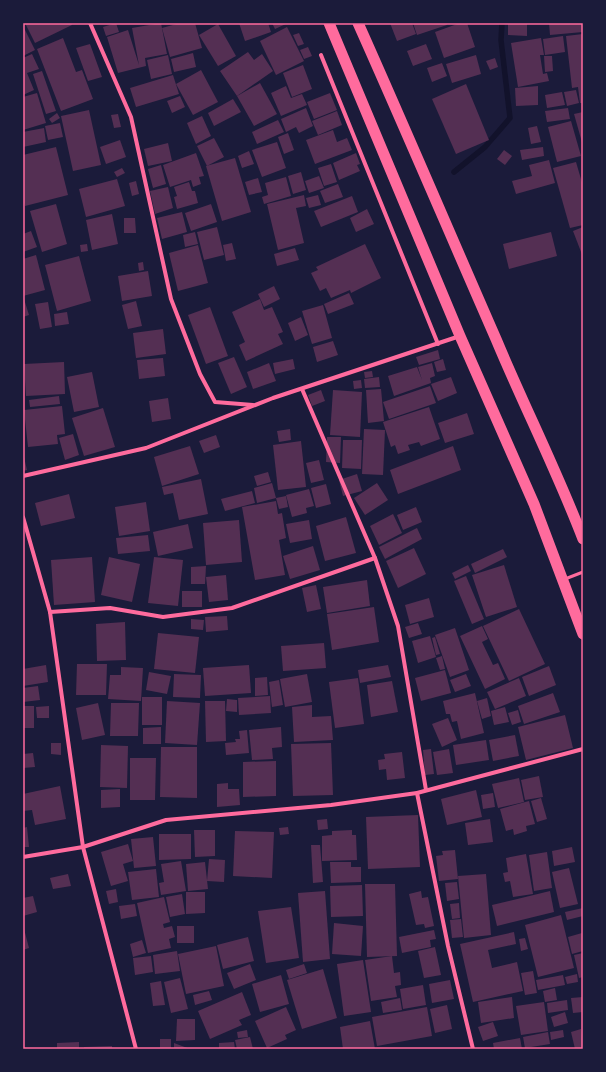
<svg xmlns="http://www.w3.org/2000/svg" width="606" height="1072" viewBox="0 0 606 1072" font-family="Montserrat,sans-serif">
  <style>
    .lines { fill: none; stroke-linecap: round; stroke-linejoin: round }
    .stream { stroke: #12122b; stroke-width: 5.5 }
    .building { fill: #542f53 }
    .service { stroke: #ff6b9d; stroke-width: 3 }
    .minor { stroke: #ff6b9d; stroke-width: 4 }
    .trunk { stroke: #ff6b9d; stroke-width: 11 }
    .neatline { fill: none; stroke: #ff6b9d; stroke-width: 1.5 }
  </style>
  <rect width="100%" height="100%" fill="#1b1b3a"/>
  <g class="lines">
    <polyline class="stream" points="454,172 485,147 510,118 501,40 502,23"/>
  </g>
  <g class="building">
    <polygon points="25,23 71,23 72,25 35,43"/>
    <polygon points="116,23 119,32 106,36 103,27"/>
    <polygon points="161,23 167,54 145,58 146,66 118,73 107,37 128,30 139,65 132,28"/>
    <polygon points="180,23 195,23 202,48 170,57 162,28"/>
    <polygon points="239,23 268,23 271,32 245,41"/>
    <polygon points="272,23 288,23 275,29"/>
    <polygon points="390,23 412,23 416,34 397,41"/>
    <polygon points="413,23 446,23 447,25 417,35"/>
    <polygon points="460,23 467,23 475,47 444,58 435,32"/>
    <polygon points="508,23 527,23 527,36 508,35"/>
    <polygon points="549,23 583,23 583,32 550,35"/>
    <polygon points="218,24 236,56 218,66 199,35"/>
    <polygon points="23,26 35,50 23,56"/>
    <polygon points="287,27 304,61 276,75 260,41"/>
    <polygon points="299,33 304,44 298,46 293,35"/>
    <polygon points="583,34 583,103 580,103 578,87 572,88 566,36"/>
    <polygon points="563,36 565,52 545,55 543,39"/>
    <polygon points="63,38 76,72 82,70 93,99 61,111 37,49"/>
    <polygon points="541,38 544,55 540,55 543,74 547,73 549,81 518,87 511,43"/>
    <polygon points="90,44 102,77 88,81 76,48"/>
    <polygon points="426,44 432,59 413,66 407,51"/>
    <polygon points="308,47 312,56 304,59 300,50"/>
    <polygon points="248,52 254,60 262,54 273,71 237,96 220,71"/>
    <polygon points="193,53 196,67 174,72 171,59"/>
    <polygon points="32,54 39,69 27,73 34,90 23,95 23,58"/>
    <polygon points="168,55 172,74 151,79 147,60"/>
    <polygon points="476,55 481,74 452,83 446,64"/>
    <polygon points="544,56 552,56 553,71 545,72"/>
    <polygon points="495,58 498,67 490,70 486,61"/>
    <polygon points="442,63 447,76 432,82 427,68"/>
    <polygon points="303,65 312,89 292,97 283,73"/>
    <polygon points="201,70 218,102 193,115 176,84"/>
    <polygon points="42,71 56,111 46,114 33,74"/>
    <polygon points="173,75 179,94 136,107 130,88"/>
    <polygon points="260,83 277,114 254,126 237,96"/>
    <polygon points="466,84 489,140 456,154 432,99"/>
    <polygon points="286,86 291,98 302,94 307,105 281,116 271,93"/>
    <polygon points="538,86 538,105 516,106 515,88"/>
    <polygon points="576,90 579,103 567,106 564,92"/>
    <polygon points="562,92 565,105 547,108 545,95"/>
    <polygon points="37,93 46,123 23,130 23,97"/>
    <polygon points="330,93 337,110 314,119 307,102"/>
    <polygon points="180,96 185,107 172,113 167,101"/>
    <polygon points="233,99 241,112 214,126 208,113"/>
    <polygon points="306,108 313,126 299,133 296,127 286,132 281,119"/>
    <polygon points="568,108 570,119 547,122 545,111"/>
    <polygon points="89,110 101,165 73,171 61,116"/>
    <polygon points="337,111 342,125 318,135 312,121"/>
    <polygon points="583,112 583,146 574,114"/>
    <polygon points="57,113 60,118 52,123 49,119"/>
    <polygon points="118,114 121,127 114,128 111,115"/>
    <polygon points="202,116 211,136 196,144 187,123"/>
    <polygon points="278,120 284,132 257,144 252,132"/>
    <polygon points="571,121 581,156 557,162 548,127"/>
    <polygon points="60,123 63,137 48,140 45,126"/>
    <polygon points="537,126 541,142 531,144 528,128"/>
    <polygon points="44,128 46,142 23,147 23,132"/>
    <polygon points="333,130 337,142 347,138 352,150 315,164 306,140"/>
    <polygon points="288,133 294,150 284,154 278,137"/>
    <polygon points="214,138 224,157 207,166 197,146"/>
    <polygon points="120,140 126,157 106,164 100,147"/>
    <polygon points="277,142 286,168 262,177 252,150"/>
    <polygon points="168,143 172,161 148,166 144,149"/>
    <polygon points="56,147 68,195 25,206 23,199 23,155"/>
    <polygon points="543,147 544,156 522,160 520,150"/>
    <polygon points="504,150 512,156 505,165 497,159"/>
    <polygon points="249,151 254,164 242,168 238,156"/>
    <polygon points="196,153 204,176 199,177 201,184 193,187 191,180 170,187 163,165"/>
    <polygon points="356,153 360,164 357,165 360,171 339,180 333,163"/>
    <polygon points="235,158 251,212 222,221 206,166"/>
    <polygon points="549,160 555,183 516,194 512,181 532,176 529,165"/>
    <polygon points="576,162 583,186 583,225 570,228 553,168"/>
    <polygon points="331,164 337,182 324,186 318,168"/>
    <polygon points="161,165 166,184 153,188 148,169"/>
    <polygon points="122,168 125,173 117,177 114,172"/>
    <polygon points="301,172 306,190 293,194 288,176"/>
    <polygon points="319,176 324,188 309,193 305,181"/>
    <polygon points="286,177 291,196 264,204 262,197 268,195 265,183"/>
    <polygon points="258,178 262,192 249,195 245,182"/>
    <polygon points="117,179 125,206 86,217 79,189"/>
    <polygon points="136,181 139,194 132,196 129,183"/>
    <polygon points="189,182 192,191 195,191 198,203 177,209 174,197 177,196 174,187"/>
    <polygon points="338,184 343,197 325,203 320,191"/>
    <polygon points="168,187 173,208 155,214 150,191"/>
    <polygon points="304,195 306,206 296,208 304,243 278,250 267,204"/>
    <polygon points="318,195 321,205 309,208 306,198"/>
    <polygon points="352,196 358,212 321,227 314,211"/>
    <polygon points="56,204 67,244 42,252 30,211"/>
    <polygon points="211,204 217,222 191,231 185,213"/>
    <polygon points="367,209 374,224 356,232 350,218"/>
    <polygon points="182,212 187,232 162,239 157,218"/>
    <polygon points="112,214 118,244 92,250 86,220"/>
    <polygon points="124,218 135,218 136,233 124,233"/>
    <polygon points="217,227 224,255 204,260 197,232"/>
    <polygon points="583,227 583,257 573,231"/>
    <polygon points="31,231 37,247 23,252 23,234"/>
    <polygon points="195,232 198,244 185,247 183,235"/>
    <polygon points="551,232 557,256 509,269 503,244"/>
    <polygon points="232,243 236,259 226,261 223,245"/>
    <polygon points="87,244 88,251 81,252 80,245"/>
    <polygon points="365,244 381,278 351,293 350,290 331,298 326,288 320,291 311,273 318,270 316,267"/>
    <polygon points="198,245 208,283 178,291 169,253"/>
    <polygon points="295,248 299,260 277,266 274,254"/>
    <polygon points="36,255 45,290 23,296 23,259"/>
    <polygon points="79,256 91,301 57,311 45,265"/>
    <polygon points="143,262 144,270 139,271 138,263"/>
    <polygon points="148,271 152,296 122,301 118,276"/>
    <polygon points="274,286 280,299 264,307 258,294"/>
    <polygon points="349,293 354,304 328,314 324,304"/>
    <polygon points="23,299 24,299 29,315 23,317"/>
    <polygon points="260,299 264,310 272,307 283,332 278,334 283,344 246,361 239,345 245,342 232,312"/>
    <polygon points="136,301 142,326 128,329 122,305"/>
    <polygon points="48,302 52,327 40,329 35,304"/>
    <polygon points="323,305 332,338 312,344 302,311"/>
    <polygon points="210,307 228,356 206,364 188,315"/>
    <polygon points="67,312 69,324 55,326 54,314"/>
    <polygon points="301,317 308,335 295,341 288,323"/>
    <polygon points="163,329 166,354 136,358 133,333"/>
    <polygon points="333,341 338,355 317,362 313,347"/>
    <polygon points="438,350 440,359 419,365 416,357"/>
    <polygon points="234,357 247,387 231,394 218,363"/>
    <polygon points="163,358 165,376 139,379 137,360"/>
    <polygon points="293,359 295,369 275,374 273,363"/>
    <polygon points="443,359 446,370 437,372 434,362"/>
    <polygon points="64,362 65,394 26,396 24,364"/>
    <polygon points="269,363 276,381 253,389 247,372"/>
    <polygon points="432,363 435,376 430,378 431,383 394,396 388,376 417,367 422,380 418,367"/>
    <polygon points="372,371 373,377 365,378 364,372"/>
    <polygon points="92,372 99,407 74,412 67,377"/>
    <polygon points="379,377 380,387 365,388 364,379"/>
    <polygon points="451,377 457,393 438,401 431,384"/>
    <polygon points="361,380 362,388 354,389 353,381"/>
    <polygon points="430,386 436,403 389,419 383,402"/>
    <polygon points="381,389 384,421 368,423 366,390"/>
    <polygon points="321,390 325,401 312,406 308,395"/>
    <polygon points="333,390 362,392 360,437 330,435"/>
    <polygon points="59,396 60,404 30,407 29,400"/>
    <polygon points="168,398 171,419 152,422 149,401"/>
    <polygon points="62,406 65,434 57,435 58,444 28,447 24,410"/>
    <polygon points="429,407 440,439 421,446 419,442 408,445 410,450 398,454 395,445 391,447 383,422"/>
    <polygon points="103,408 115,447 84,456 72,418"/>
    <polygon points="467,413 474,434 445,443 438,423"/>
    <polygon points="290,429 291,440 279,442 277,431"/>
    <polygon points="364,429 385,430 383,475 362,474"/>
    <polygon points="73,434 79,455 65,460 59,438"/>
    <polygon points="216,435 220,447 204,453 199,441"/>
    <polygon points="327,437 341,437 340,463 326,462"/>
    <polygon points="343,440 362,440 361,469 342,468"/>
    <polygon points="301,441 306,487 278,490 273,445"/>
    <polygon points="190,446 199,474 162,486 154,457"/>
    <polygon points="453,446 461,470 398,494 390,470"/>
    <polygon points="23,453 27,470 23,471"/>
    <polygon points="319,460 324,480 311,483 306,463"/>
    <polygon points="268,472 271,482 257,486 254,476"/>
    <polygon points="357,474 362,491 343,496 339,480"/>
    <polygon points="201,479 208,514 179,520 173,493 164,495 162,487"/>
    <polygon points="272,483 276,498 257,503 254,488"/>
    <polygon points="377,483 388,500 365,515 354,498"/>
    <polygon points="326,484 331,504 316,508 311,488"/>
    <polygon points="309,489 314,506 306,508 307,513 292,517 286,495"/>
    <polygon points="252,491 255,503 225,511 221,499"/>
    <polygon points="69,494 75,518 41,526 35,503"/>
    <polygon points="286,496 288,507 279,509 276,498"/>
    <polygon points="276,501 278,514 282,513 286,538 279,540 285,575 255,580 242,507"/>
    <polygon points="146,502 150,531 119,536 115,507"/>
    <polygon points="416,507 422,522 403,530 397,515"/>
    <polygon points="393,514 402,533 379,545 370,526"/>
    <polygon points="346,517 356,553 325,561 316,526"/>
    <polygon points="239,520 242,562 206,565 203,523"/>
    <polygon points="309,520 312,539 290,543 286,524"/>
    <polygon points="188,524 193,548 158,556 153,532"/>
    <polygon points="417,528 422,539 385,559 379,547"/>
    <polygon points="148,535 150,551 118,554 116,538"/>
    <polygon points="313,546 320,570 290,579 283,556"/>
    <polygon points="414,548 426,574 398,588 386,561"/>
    <polygon points="503,549 507,557 475,573 471,564"/>
    <polygon points="92,557 95,602 54,605 51,560"/>
    <polygon points="109,557 140,564 132,602 101,595"/>
    <polygon points="154,557 183,560 178,606 148,603"/>
    <polygon points="468,565 471,571 455,579 452,573"/>
    <polygon points="504,565 517,607 486,617 472,575"/>
    <polygon points="206,566 205,584 191,584 191,567"/>
    <polygon points="226,575 228,600 209,602 206,577"/>
    <polygon points="466,576 484,619 472,624 454,581"/>
    <polygon points="367,580 370,606 327,613 323,587"/>
    <polygon points="316,585 321,609 307,612 302,588"/>
    <rect x="182" y="591" width="20" height="16"/>
    <polygon points="429,598 434,617 410,624 405,605"/>
    <polygon points="374,607 379,642 332,650 327,614"/>
    <polygon points="519,609 545,664 509,681 483,626"/>
    <polygon points="227,616 228,630 206,632 205,617"/>
    <polygon points="191,619 204,620 203,630 191,629"/>
    <polygon points="125,622 126,660 97,661 96,624"/>
    <polygon points="418,623 422,634 409,638 405,627"/>
    <polygon points="482,626 488,639 482,642 493,665 498,663 505,679 485,689 460,636"/>
    <polygon points="455,628 469,670 450,677 435,635"/>
    <polygon points="158,633 199,637 195,673 154,669"/>
    <polygon points="430,636 436,657 418,663 412,641"/>
    <polygon points="435,637 440,654 436,655 432,638"/>
    <polygon points="324,643 326,668 283,671 281,646"/>
    <polygon points="442,656 445,669 440,670 436,658"/>
    <polygon points="77,664 107,664 106,695 76,695"/>
    <polygon points="46,665 48,682 23,686 23,669"/>
    <polygon points="249,665 251,693 205,696 203,668"/>
    <polygon points="388,665 391,677 360,683 358,670"/>
    <polygon points="549,666 556,685 529,696 522,677"/>
    <polygon points="121,667 143,668 141,701 108,699 110,675 121,675"/>
    <polygon points="445,670 451,693 421,701 415,678"/>
    <polygon points="149,672 171,676 167,694 146,690"/>
    <polygon points="174,674 201,675 200,698 173,697"/>
    <polygon points="307,674 312,702 285,707 280,679"/>
    <polygon points="466,674 471,686 455,692 450,680"/>
    <polygon points="267,677 268,695 255,696 255,678"/>
    <polygon points="358,678 364,724 335,728 329,682"/>
    <polygon points="519,678 526,696 495,709 487,692"/>
    <polygon points="279,680 283,705 272,707 269,682"/>
    <polygon points="392,681 398,712 371,717 367,685"/>
    <polygon points="38,686 40,700 23,702 23,688"/>
    <polygon points="475,693 484,733 461,739 457,721 452,722 450,714 446,714 443,701"/>
    <polygon points="553,693 560,712 524,724 518,706"/>
    <polygon points="270,696 271,713 239,715 238,698"/>
    <rect x="142" y="697" width="20" height="28"/>
    <polygon points="487,698 491,716 482,719 477,701"/>
    <polygon points="227,699 237,700 237,712 226,711"/>
    <polygon points="167,701 200,703 197,745 165,743"/>
    <polygon points="205,701 225,701 226,741 206,742"/>
    <polygon points="98,703 105,735 82,740 76,708"/>
    <polygon points="111,703 139,703 138,736 110,736"/>
    <polygon points="312,705 312,717 331,716 333,740 294,742 292,707"/>
    <rect x="23" y="706" width="11" height="22"/>
    <polygon points="49,706 49,718 37,718 36,707"/>
    <polygon points="505,707 509,722 494,725 491,711"/>
    <polygon points="518,710 521,722 512,725 508,713"/>
    <polygon points="565,715 573,748 526,760 518,727"/>
    <polygon points="448,718 457,740 442,747 432,724"/>
    <polygon points="161,727 161,744 143,744 143,728"/>
    <polygon points="281,727 282,747 272,748 273,759 252,760 249,730"/>
    <polygon points="247,730 249,753 226,755 225,743 236,742 235,739 240,739 239,731"/>
    <polygon points="515,735 519,756 493,761 489,740"/>
    <polygon points="486,740 489,760 456,765 453,745"/>
    <polygon points="51,743 61,743 61,755 51,754"/>
    <polygon points="331,743 333,795 293,796 291,744"/>
    <polygon points="101,745 128,746 127,788 100,787"/>
    <polygon points="161,747 197,747 197,798 160,797"/>
    <polygon points="431,749 434,774 425,775 423,750"/>
    <polygon points="449,749 453,773 437,775 433,752"/>
    <polygon points="402,752 405,778 387,780 386,769 379,770 378,760 385,759 384,754"/>
    <polygon points="33,753 35,767 23,768 23,754"/>
    <polygon points="130,758 156,758 155,800 130,800"/>
    <polygon points="276,761 276,796 243,797 243,762"/>
    <polygon points="539,776 543,797 525,800 521,780"/>
    <polygon points="519,778 524,802 498,808 492,784"/>
    <polygon points="228,783 228,789 239,789 240,805 217,807 217,784"/>
    <polygon points="60,786 66,819 35,825 32,810 23,811 23,794"/>
    <polygon points="120,789 120,807 101,808 101,790"/>
    <polygon points="476,790 482,817 447,825 441,799"/>
    <polygon points="493,793 495,807 483,809 481,795"/>
    <polygon points="541,798 547,819 537,822 531,801"/>
    <polygon points="529,801 535,824 526,826 527,831 514,835 513,829 506,831 500,809"/>
    <polygon points="418,815 420,867 368,869 366,817"/>
    <polygon points="327,819 328,829 318,830 317,820"/>
    <polygon points="490,819 493,842 468,845 465,823"/>
    <polygon points="27,827 29,847 23,847 23,828"/>
    <polygon points="288,827 289,834 280,835 279,828"/>
    <polygon points="194,830 215,830 215,856 195,857"/>
    <polygon points="352,830 352,835 356,835 357,860 322,861 322,836 332,835 332,831"/>
    <polygon points="235,831 274,832 272,878 233,876"/>
    <polygon points="159,834 191,834 191,859 159,860"/>
    <polygon points="153,837 156,866 134,868 131,839"/>
    <polygon points="128,844 133,861 123,864 128,881 111,886 101,852"/>
    <polygon points="311,845 320,845 323,882 313,883"/>
    <polygon points="572,847 575,862 554,866 552,851"/>
    <polygon points="455,850 458,879 439,881 436,856 443,855 442,851"/>
    <polygon points="547,852 552,888 534,891 529,855"/>
    <polygon points="526,854 533,894 513,897 510,881 505,882 503,873 508,872 506,858"/>
    <polygon points="209,859 225,860 224,882 207,881"/>
    <polygon points="181,861 186,891 161,895 159,883 164,882 161,864"/>
    <polygon points="205,862 208,889 188,891 186,864"/>
    <polygon points="330,862 351,862 351,867 361,867 361,882 331,883"/>
    <polygon points="569,868 578,904 560,908 552,872"/>
    <polygon points="156,869 159,897 132,900 128,872"/>
    <polygon points="68,874 71,886 53,889 50,878"/>
    <polygon points="486,874 491,935 464,938 458,876"/>
    <polygon points="457,882 459,899 447,901 445,883"/>
    <polygon points="365,884 395,884 397,956 367,957"/>
    <polygon points="362,885 363,916 331,917 330,886"/>
    <polygon points="116,889 118,902 109,904 106,891"/>
    <polygon points="325,891 330,959 303,962 298,893"/>
    <polygon points="421,891 422,898 428,897 434,926 425,928 424,924 416,925 409,894"/>
    <polygon points="550,891 554,912 497,926 492,905"/>
    <polygon points="186,892 205,892 205,913 186,914"/>
    <polygon points="182,894 185,914 170,917 166,897"/>
    <polygon points="33,896 37,912 23,916 23,898"/>
    <polygon points="164,897 170,922 163,924 164,928 172,926 175,937 169,939 171,948 148,953 137,903"/>
    <polygon points="459,903 460,918 452,919 450,904"/>
    <polygon points="135,904 137,916 121,919 119,906"/>
    <polygon points="291,907 299,958 266,963 258,911"/>
    <polygon points="583,908 583,916 567,920 565,912"/>
    <polygon points="561,915 574,968 538,977 525,925"/>
    <polygon points="461,919 463,937 452,938 450,920"/>
    <polygon points="334,923 363,926 361,956 332,954"/>
    <polygon points="23,925 29,948 23,950"/>
    <rect x="177" y="926" width="17" height="17"/>
    <polygon points="434,930 436,939 430,940 431,947 402,953 399,937"/>
    <polygon points="514,932 516,944 488,950 492,968 517,962 523,991 473,1002 460,944"/>
    <polygon points="582,933 583,951 572,954 568,937"/>
    <polygon points="248,937 254,961 223,969 217,945"/>
    <polygon points="525,938 528,949 521,951 519,939"/>
    <polygon points="142,940 146,953 133,957 130,944"/>
    <polygon points="216,946 224,986 186,994 178,954"/>
    <polygon points="435,947 441,975 424,978 418,951"/>
    <polygon points="177,951 180,971 155,974 153,955"/>
    <polygon points="583,953 583,977 579,978 574,955"/>
    <polygon points="151,956 153,972 135,975 133,958"/>
    <polygon points="392,956 394,973 400,972 401,985 395,986 397,997 371,1001 365,960"/>
    <polygon points="363,960 371,1012 344,1016 337,964"/>
    <polygon points="250,964 256,980 234,989 227,973"/>
    <polygon points="304,964 307,973 289,979 286,970"/>
    <polygon points="323,969 337,1018 302,1029 287,980"/>
    <polygon points="533,971 537,993 525,995 521,973"/>
    <polygon points="577,974 578,982 567,984 565,977"/>
    <polygon points="281,975 289,1004 260,1012 252,984"/>
    <polygon points="563,975 565,985 538,990 536,980"/>
    <polygon points="180,978 188,1009 171,1013 164,982"/>
    <polygon points="450,980 454,999 432,1003 429,984"/>
    <polygon points="161,981 165,1005 153,1006 150,983"/>
    <polygon points="423,985 426,1005 403,1009 400,989"/>
    <polygon points="555,988 557,1000 545,1002 543,991"/>
    <polygon points="209,991 212,1000 195,1005 193,995"/>
    <polygon points="242,992 251,1015 239,1020 242,1025 210,1039 198,1011"/>
    <polygon points="512,997 514,1018 481,1023 478,1002"/>
    <polygon points="583,997 583,1012 573,1013 571,998"/>
    <polygon points="400,998 402,1010 383,1013 381,1002"/>
    <polygon points="567,1000 568,1010 548,1013 547,1003"/>
    <polygon points="544,1002 548,1031 521,1035 516,1006"/>
    <polygon points="447,1005 452,1029 435,1033 430,1009"/>
    <polygon points="286,1007 296,1030 285,1035 287,1039 267,1048 255,1021"/>
    <polygon points="427,1007 432,1036 377,1046 372,1017"/>
    <polygon points="565,1012 568,1023 554,1027 551,1017"/>
    <polygon points="177,1019 195,1019 195,1040 176,1041"/>
    <polygon points="370,1021 375,1049 343,1049 340,1027"/>
    <polygon points="493,1022 498,1036 483,1041 478,1027"/>
    <polygon points="581,1029 583,1049 575,1049 571,1032"/>
    <polygon points="247,1030 248,1037 238,1038 237,1032"/>
    <polygon points="563,1030 564,1037 551,1040 550,1032"/>
    <polygon points="548,1032 550,1044 525,1048 523,1037"/>
    <polygon points="250,1037 253,1049 237,1049 235,1040"/>
    <polygon points="520,1038 522,1049 494,1049 493,1043"/>
    <rect x="160" y="1039" width="11" height="10"/>
    <polygon points="79,1042 79,1049 57,1049 57,1043"/>
    <polygon points="234,1042 235,1049 219,1049 219,1043"/>
    <polygon points="174,1043 190,1049 174,1049"/>
    <polygon points="112,1046 112,1049 84,1049 84,1047"/>
  </g>
  <g class="lines">
    <polyline class="service" points="565,579 583,572"/>
    <g class="minor">
      <polyline points="90,23 131,117 171,299 200,374 215,402 253,405"/>
      <polyline points="321,55 438,344"/>
      <polyline points="302,389 375,558 398,626 426,790"/>
      <polyline points="23,476 146,448 273,398 460,336"/>
      <polyline points="23,517 50,612 83,847 136,1049"/>
      <polyline points="50,612 110,608 163,617 232,608 375,558"/>
      <polyline points="417,793 448,946 473,1049"/>
      <polyline points="23,857 83,847 166,820 331,805 417,793 583,749"/>
    </g>
    <g class="trunk">
      <polyline points="329,23 460,336 534,504 583,634"/>
      <path d="M358,23C405,128 450,234 496,339C524,406 557,471 583,539"/>
    </g>
  </g>
  <rect width="606" height="1072" fill="none" stroke="#1b1b3a" stroke-width="48"/>
  <rect x="24" y="24" width="558" height="1024" class="neatline"/>
</svg>
